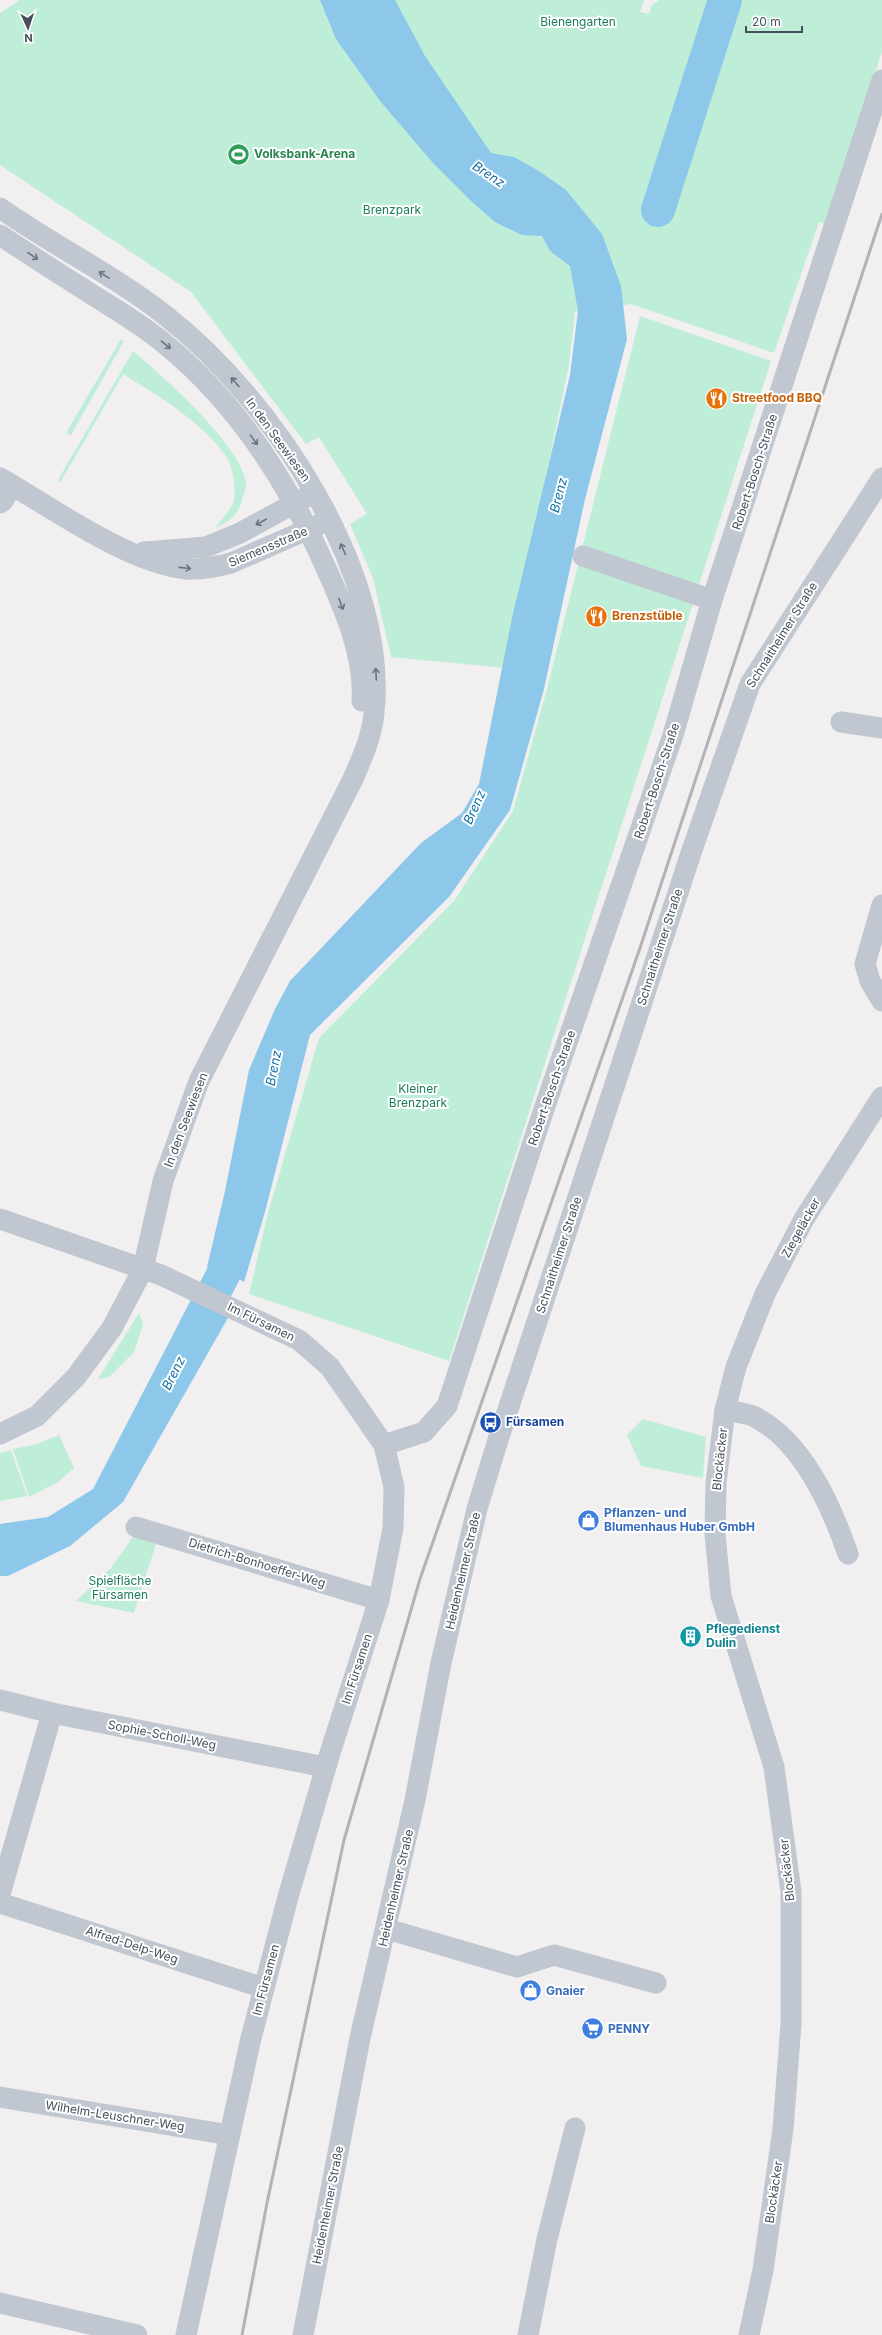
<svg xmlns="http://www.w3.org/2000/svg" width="882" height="2335" viewBox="0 0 882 2335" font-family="Inter,sans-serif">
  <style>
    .green { fill: #bfeed8 }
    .water { fill: #8dc8ea }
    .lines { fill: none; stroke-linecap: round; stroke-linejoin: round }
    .river { stroke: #8dc8ea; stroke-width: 34 }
    .minor { stroke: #c0c7d1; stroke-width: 21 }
    .rail { stroke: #b1b3b9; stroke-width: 3 }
    .oneway { stroke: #6b737f }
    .labels { text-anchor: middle; stroke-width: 4; stroke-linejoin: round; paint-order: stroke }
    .park-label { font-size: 12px; fill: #1a7c5a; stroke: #fff }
    .leisure-label { font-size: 12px; font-weight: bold; fill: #27864d; stroke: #fff; text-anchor: start }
    .food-label { font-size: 12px; font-weight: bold; fill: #c56008; stroke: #fff; text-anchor: start }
    .street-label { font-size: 12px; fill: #474f5c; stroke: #fff }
    .transit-label { font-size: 12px; font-weight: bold; fill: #164399; stroke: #fff; text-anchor: start }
    .shop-label { font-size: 12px; font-weight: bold; fill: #366cbe; stroke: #fff; text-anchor: start }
    .culture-label { font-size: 12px; font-weight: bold; fill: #0d838f; stroke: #fff; text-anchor: start }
    .water-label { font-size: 13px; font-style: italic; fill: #1070a6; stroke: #fff }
  </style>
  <rect width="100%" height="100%" fill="#f1efef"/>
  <g class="green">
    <polygon points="20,0 644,0 640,12 649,14 652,5 659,0 882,0 882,51 829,225 819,222 774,353 631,304 575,312 569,365 506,668 391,657 373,578 350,524 367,514 319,437 306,444 191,292 0,165 0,13"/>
    <polygon points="640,316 771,361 449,1361 249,1294 268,1213 319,1038 454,901 513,811 547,689"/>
    <polygon points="121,339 124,341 71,435 66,433"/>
    <path d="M133,351C162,375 244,448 246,484C246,488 244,493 243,496C239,514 231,521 215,528C220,521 232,509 234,501C236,488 233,466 226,456C201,421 159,396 123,374L60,483L58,480Z"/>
    <polygon points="139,1313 143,1325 134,1352 109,1377 98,1379"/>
    <polygon points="643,1419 706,1437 703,1478 641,1466 627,1435"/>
    <polygon points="59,1435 74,1468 58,1482 29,1497 13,1449 37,1444"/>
    <polygon points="11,1450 27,1496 0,1501 0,1453"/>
    <polygon points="135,1534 157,1541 134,1613 76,1601 111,1568"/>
  </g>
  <g class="water">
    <polygon points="320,0 395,0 425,56 491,153 514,157 539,171 566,190 602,234 621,286 627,339 585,499 544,689 510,810 449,897 310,1035 265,1212 244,1282 225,1271 207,1267 225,1191 249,1070 275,1009 290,981 421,843 462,813 479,784 512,618 570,375 578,311 570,266 550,251 542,236 522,235 495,222 472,202 433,163 380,101 336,39"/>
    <polygon points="192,1298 229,1316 123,1502 70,1546 8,1576 0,1576 0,1524 48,1517 93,1489"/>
  </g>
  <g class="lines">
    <g class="river">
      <polyline points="658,210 725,0"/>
      <polyline points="194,1331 225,1271 241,1228"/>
    </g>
    <g class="minor">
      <path d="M0,208C54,246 114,275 166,316C272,399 389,573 374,713C372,736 362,758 353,779L199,1081L163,1181L143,1269L112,1328L76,1377L37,1416L0,1434"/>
      <path d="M0,235C34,258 69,280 104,302C125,315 146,328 165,344C237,403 289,484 326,568C344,608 365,656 362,701"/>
      <path d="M0,478C51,507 128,563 186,569C201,570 216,567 231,563L320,524"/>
      <polyline points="0,503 3,501 12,485"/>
      <polyline points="144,552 206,547 240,533 308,496"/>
      <polyline points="583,556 712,600"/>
      <polyline points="841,722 882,728"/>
      <polyline points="882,905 865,964 870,981 882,1001"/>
      <polyline points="0,1219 161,1275 299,1340 330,1367 384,1445 394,1487 393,1528 379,1600 330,1753 288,1897 251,2038 186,2335"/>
      <path d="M725,1410C734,1412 747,1413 755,1417C803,1442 831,1505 848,1554"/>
      <polyline points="384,1445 424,1432 447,1406 541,1118 673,735 712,600 882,80"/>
      <polyline points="136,1527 379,1600"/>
      <polyline points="0,1700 52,1713 325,1767"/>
      <polyline points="0,1894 52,1713"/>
      <polyline points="0,1903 264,1988"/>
      <polyline points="387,1929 517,1967 554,1955 656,1983"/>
      <polyline points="0,2097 230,2135"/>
      <polyline points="0,2303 137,2335"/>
      <polyline points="303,2335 360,2038 415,1800 441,1663 477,1509 497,1443 692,850 750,684 882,478"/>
      <polyline points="528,2335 547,2239 575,2128"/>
      <polyline points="749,2335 763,2270 783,2129 791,2024 791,1892 774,1767 721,1596 715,1534 716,1483 725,1410 736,1367 765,1294 804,1219 882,1097"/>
    </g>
    <polyline class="rail" points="242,2335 267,2203 344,1840 420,1579 640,948 882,214"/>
  </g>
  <defs><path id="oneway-shaft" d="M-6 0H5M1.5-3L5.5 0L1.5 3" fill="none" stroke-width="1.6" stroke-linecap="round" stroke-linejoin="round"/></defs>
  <g class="oneway">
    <use href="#oneway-shaft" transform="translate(33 256) rotate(33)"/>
    <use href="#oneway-shaft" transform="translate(104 275) rotate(-148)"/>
    <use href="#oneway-shaft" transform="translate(166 345) rotate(40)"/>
    <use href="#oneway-shaft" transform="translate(235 382) rotate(-131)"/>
    <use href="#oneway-shaft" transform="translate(254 440) rotate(54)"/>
    <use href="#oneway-shaft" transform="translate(261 522) rotate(152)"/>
    <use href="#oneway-shaft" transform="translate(343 549) rotate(-114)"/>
    <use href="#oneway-shaft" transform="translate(185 568) rotate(6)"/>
    <use href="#oneway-shaft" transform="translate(341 604) rotate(69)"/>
    <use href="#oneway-shaft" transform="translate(376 674) rotate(-93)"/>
  </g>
  <defs>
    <symbol id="stadium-disc" viewBox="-11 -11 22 22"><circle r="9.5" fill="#2e9e5b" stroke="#fff"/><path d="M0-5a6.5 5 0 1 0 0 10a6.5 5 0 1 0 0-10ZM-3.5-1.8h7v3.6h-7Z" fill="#fff"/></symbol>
    <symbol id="restaurant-disc" viewBox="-11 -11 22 22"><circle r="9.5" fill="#e8710a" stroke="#fff"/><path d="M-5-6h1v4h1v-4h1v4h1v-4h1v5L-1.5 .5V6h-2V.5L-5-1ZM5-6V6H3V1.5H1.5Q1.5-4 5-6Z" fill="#fff"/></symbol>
    <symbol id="bus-disc" viewBox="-11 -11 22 22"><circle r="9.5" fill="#1a4fb4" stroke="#fff"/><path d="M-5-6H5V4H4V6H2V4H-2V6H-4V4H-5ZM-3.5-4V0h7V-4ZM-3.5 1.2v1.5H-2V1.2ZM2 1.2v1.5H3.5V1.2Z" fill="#fff"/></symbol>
    <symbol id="shop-disc" viewBox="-11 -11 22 22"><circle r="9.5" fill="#3f7fe0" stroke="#fff"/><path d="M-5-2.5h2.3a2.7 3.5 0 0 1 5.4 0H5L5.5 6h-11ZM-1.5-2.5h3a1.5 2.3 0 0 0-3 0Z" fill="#fff"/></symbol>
    <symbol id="building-disc" viewBox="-11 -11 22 22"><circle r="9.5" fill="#0f9aa8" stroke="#fff"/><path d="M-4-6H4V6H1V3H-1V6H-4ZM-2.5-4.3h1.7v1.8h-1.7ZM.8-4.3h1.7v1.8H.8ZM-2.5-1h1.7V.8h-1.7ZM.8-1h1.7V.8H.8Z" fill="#fff"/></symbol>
    <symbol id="supermarket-disc" viewBox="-11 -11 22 22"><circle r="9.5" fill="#3f7fe0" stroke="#fff"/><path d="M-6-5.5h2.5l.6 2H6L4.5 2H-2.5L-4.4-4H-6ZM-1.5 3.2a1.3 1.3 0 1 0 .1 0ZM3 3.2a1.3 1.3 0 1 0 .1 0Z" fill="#fff"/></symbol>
  </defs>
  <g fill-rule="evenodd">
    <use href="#stadium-disc" x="226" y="142" width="25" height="25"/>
    <use href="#restaurant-disc" x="704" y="386" width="25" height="25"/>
    <use href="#restaurant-disc" x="584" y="604" width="25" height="25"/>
    <use href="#bus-disc" x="478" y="1410" width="25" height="25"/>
    <use href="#shop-disc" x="576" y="1508" width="25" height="25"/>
    <use href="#building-disc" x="678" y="1624" width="25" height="25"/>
    <use href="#shop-disc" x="518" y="1978" width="25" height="25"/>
    <use href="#supermarket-disc" x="580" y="2016" width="25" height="25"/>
  </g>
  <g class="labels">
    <g class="park-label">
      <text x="578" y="26">Bienengarten</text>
      <text x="392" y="214">Brenzpark</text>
      <text x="418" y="1093">Kleiner<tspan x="418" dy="14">Brenzpark</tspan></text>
      <text x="120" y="1585">Spielfläche<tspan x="120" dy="14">Fürsamen</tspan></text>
    </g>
    <g class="leisure-label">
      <text x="254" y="158">Volksbank-Arena</text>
    </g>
    <g class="food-label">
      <text x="732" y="402">Streetfood BBQ</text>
      <text x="612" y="620">Brenzstüble</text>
    </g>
    <g class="street-label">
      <text transform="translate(278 440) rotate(54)" y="4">In den Seewiesen</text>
      <text transform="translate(755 472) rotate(-72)" y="4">Robert-Bosch-Straße</text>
      <text transform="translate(268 547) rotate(-23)" y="4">Siemensstraße</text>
      <text transform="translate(782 635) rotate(-58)" y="4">Schnaitheimer Straße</text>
      <text transform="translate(657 781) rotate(-72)" y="4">Robert-Bosch-Straße</text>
      <text transform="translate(660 947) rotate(-72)" y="4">Schnaitheimer Straße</text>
      <text transform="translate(552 1088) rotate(-71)" y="4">Robert-Bosch-Straße</text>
      <text transform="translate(186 1120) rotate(-69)" y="4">In den Seewiesen</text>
      <text transform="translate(801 1228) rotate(-61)" y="4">Ziegeläcker</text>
      <text transform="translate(559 1255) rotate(-72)" y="4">Schnaitheimer Straße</text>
      <text transform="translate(261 1322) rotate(26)" y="4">Im Fürsamen</text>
      <text transform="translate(720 1459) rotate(-84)" y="4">Blockäcker</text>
      <text transform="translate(257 1563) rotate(17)" y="4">Dietrich-Bonhoeffer-Weg</text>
      <text transform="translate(463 1571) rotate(-77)" y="4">Heidenheimer Straße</text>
      <text transform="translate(357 1669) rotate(-72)" y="4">Im Fürsamen</text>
      <text transform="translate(162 1735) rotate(11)" y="4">Sophie-Scholl-Weg</text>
      <text transform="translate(787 1870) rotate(-96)" y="4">Blockäcker</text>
      <text transform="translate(396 1888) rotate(-77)" y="4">Heidenheimer Straße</text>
      <text transform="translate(132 1945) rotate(18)" y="4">Alfred-Delp-Weg</text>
      <text transform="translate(266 1980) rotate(-75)" y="4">Im Fürsamen</text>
      <text transform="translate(115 2116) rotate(9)" y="4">Wilhelm-Leuschner-Weg</text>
      <text transform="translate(774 2192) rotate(-82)" y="4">Blockäcker</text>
      <text transform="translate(328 2205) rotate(-79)" y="4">Heidenheimer Straße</text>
    </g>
    <g class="transit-label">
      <text x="506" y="1426">Fürsamen</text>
    </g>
    <g class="shop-label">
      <text x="604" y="1517">Pflanzen- und<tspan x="604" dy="14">Blumenhaus Huber GmbH</tspan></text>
      <text x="546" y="1995">Gnaier</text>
      <text x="608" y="2033">PENNY</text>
    </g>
    <g class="culture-label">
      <text x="706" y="1633">Pflegedienst<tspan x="706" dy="14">Dulin</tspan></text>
    </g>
    <g class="water-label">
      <text transform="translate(489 174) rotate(34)" y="5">Brenz</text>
      <text transform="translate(558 495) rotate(-76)" y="5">Brenz</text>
      <text transform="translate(474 807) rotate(-66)" y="5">Brenz</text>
      <text transform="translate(273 1068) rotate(-79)" y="5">Brenz</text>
      <text transform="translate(173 1373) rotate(-63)" y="5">Brenz</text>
    </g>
  </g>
  <g transform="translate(28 28) rotate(177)" stroke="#ffffff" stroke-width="3" paint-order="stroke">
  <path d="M0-3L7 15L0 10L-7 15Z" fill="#474f5c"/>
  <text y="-6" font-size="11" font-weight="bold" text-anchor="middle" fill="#474f5c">N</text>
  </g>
  <path d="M746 26v6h56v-6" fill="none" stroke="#474f5c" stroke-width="2"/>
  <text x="752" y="26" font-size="12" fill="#474f5c" stroke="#ffffff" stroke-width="3" paint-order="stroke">20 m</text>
</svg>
